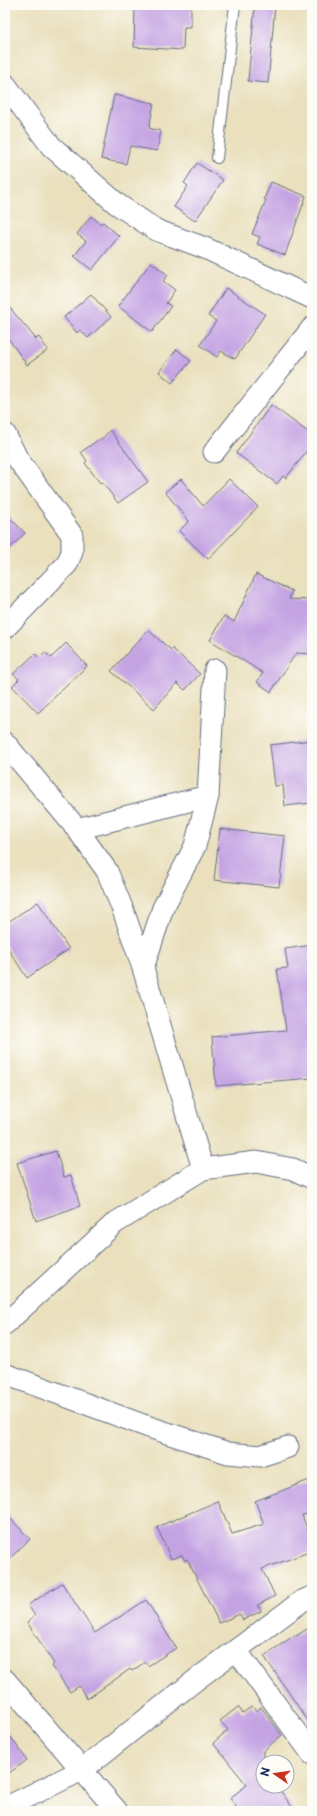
<svg xmlns="http://www.w3.org/2000/svg" width="317" height="1816" viewBox="0 0 317 1816" font-family="'Playpen Sans',sans-serif">
  <style>
    .building { fill: #c4a3e3 }
    .lines { fill: none; stroke-linecap: round; stroke-linejoin: round }
    .service-casing { stroke: #636d7f; stroke-width: 12 }
    .minor-casing { stroke: #636d7f; stroke-width: 23 }
    .service { stroke: #fff; stroke-width: 10 }
    .minor { stroke: #fff; stroke-width: 21 }
  </style>
  <rect width="100%" height="100%" fill="#fdfcf7"/>
  <filter id="ink" filterUnits="userSpaceOnUse"><feTurbulence type="fractalNoise" baseFrequency=".025" numOctaves="2"/><feDisplacementMap in="SourceGraphic" scale="8" xChannelSelector="R" yChannelSelector="G"/><feConvolveMatrix kernelMatrix="1 2 1 2 8 2 1 2 1" color-interpolation-filters="sRGB"/></filter>
  <filter id="wash" filterUnits="userSpaceOnUse"><feTurbulence type="fractalNoise" baseFrequency=".012" numOctaves="4" result="noise"/><feDisplacementMap in="SourceGraphic" scale="16" xChannelSelector="R" yChannelSelector="G"/><feGaussianBlur stdDeviation="0.9" result="paint"/><feColorMatrix in="noise" values="0 0 0 0 0 0 0 0 0 0 0 0 0 0 0 0 0 1.4 0 .05"/><feComposite in="paint" operator="in"/></filter>
  <g filter="url(#wash)">
    <rect width="100%" height="100%" fill="#eae0bd"/>
    <g id="blocks">
      <g class="building">
        <polygon points="135,5 191,5 191,27 184,27 183,50 134,47"/>
        <polygon points="255,5 275,6 268,83 248,81"/>
        <polygon points="114,95 154,103 149,128 161,131 157,151 130,146 126,164 101,159"/>
        <polygon points="197,163 223,180 195,221 174,207 188,186 184,183"/>
        <polygon points="271,182 306,196 285,255 257,244 260,237 252,234 266,200 264,199"/>
        <polygon points="91,216 101,224 103,222 119,236 92,270 74,256 86,241 77,234"/>
        <polygon points="151,262 168,275 163,281 175,290 166,303 171,306 152,332 118,306"/>
        <polygon points="226,288 265,314 235,359 221,351 217,357 200,345 216,321 208,316"/>
        <polygon points="91,294 111,317 88,338 80,330 77,333 64,317"/>
        <polygon points="5,302 36,339 39,337 48,350 27,365 5,334"/>
        <polygon points="177,349 191,361 172,383 159,372"/>
        <polygon points="271,405 312,435 312,444 286,478 283,476 277,484 236,453"/>
        <polygon points="110,430 148,482 118,503 102,482 100,483 85,463 87,461 81,452 98,440 100,441"/>
        <polygon points="181,479 203,506 229,479 258,507 208,559 179,531 189,521 165,492"/>
        <polygon points="5,513 25,533 5,553"/>
        <polygon points="256,574 292,591 289,599 312,600 312,654 296,653 271,692 257,682 263,673 210,640 224,616 234,622"/>
        <polygon points="148,630 171,650 172,648 200,674 185,690 177,683 154,709 111,671"/>
        <polygon points="66,643 87,666 38,713 12,686 19,679 13,674 35,654 39,658 45,652 51,658"/>
        <polygon points="312,740 312,803 285,806 283,785 275,786 270,745"/>
        <polygon points="220,829 285,836 279,887 214,880"/>
        <polygon points="38,902 69,949 27,978 5,944 5,924"/>
        <polygon points="312,945 312,1078 216,1086 212,1037 286,1030 277,969 288,968 285,949"/>
        <polygon points="56,1151 64,1177 71,1175 80,1206 36,1221 17,1163"/>
        <polygon points="312,1479 312,1514 302,1515 312,1542 312,1551 262,1569 275,1596 258,1605 261,1611 243,1620 240,1614 219,1623 187,1559 185,1561 182,1555 171,1559 157,1527 218,1501 232,1534 264,1524 255,1501"/>
        <polygon points="5,1513 30,1539 5,1563"/>
        <polygon points="62,1583 95,1633 146,1600 176,1648 148,1666 145,1662 132,1671 130,1669 87,1699 79,1686 70,1692 52,1666 54,1664 27,1622 35,1616 28,1605"/>
        <polygon points="312,1626 312,1727 264,1656 295,1635 296,1636"/>
        <polygon points="252,1706 256,1711 261,1707 282,1735 263,1751 263,1786 277,1786 295,1811 239,1811 230,1798 247,1785 213,1743 228,1730 220,1721 238,1707 243,1713"/>
        <polygon points="5,1729 27,1760 5,1776"/>
      </g>
    </g>
  </g>
  <g filter="url(#ink)">
    <use href="#blocks" fill-opacity="0" stroke="#636d7f" stroke-width="1"/>
    <g class="lines">
      <defs>
        <polyline id="service" points="217,158 235,5"/>
        <g id="minor">
          <polyline points="5,84 51,146 117,204 156,230 205,248 312,298"/>
          <polyline points="5,434 17,458 72,535 72,552 67,564 5,628"/>
          <polyline points="214,452 312,328"/>
          <polyline points="5,743 77,829 107,871 123,910 143,968 203,1169"/>
          <polyline points="77,829 208,796"/>
          <polyline points="143,968 163,908 195,846 208,796 215,670"/>
          <polyline points="5,1324 115,1223 203,1169 256,1162 293,1169 312,1178"/>
          <polyline points="5,1374 146,1426 228,1453 260,1456 288,1447"/>
          <polyline points="236,1650 312,1754"/>
          <polyline points="5,1680 117,1811"/>
          <polyline points="5,1808 82,1770 197,1679 302,1601 312,1597"/>
        </g>
      </defs>
      <use href="#service" class="service-casing"/>
      <use href="#minor" class="minor-casing"/>
      <use href="#service" class="service"/>
      <use href="#minor" class="minor"/>
    </g>
  </g>
  <rect width="317" height="1816" fill="none" stroke="#fdfcf7" stroke-width="20"/>
  <g transform="translate(275 1774) rotate(283)"><circle r="19" fill="#fdfcf7" stroke="#a3aaba"/>
  <path d="M0-3L7 15L0 10L-7 15Z" fill="#c8321e"/>
  <text y="-6" font-size="11" font-weight="bold" text-anchor="middle" fill="#1b2f5e">N</text>
  </g>
</svg>
